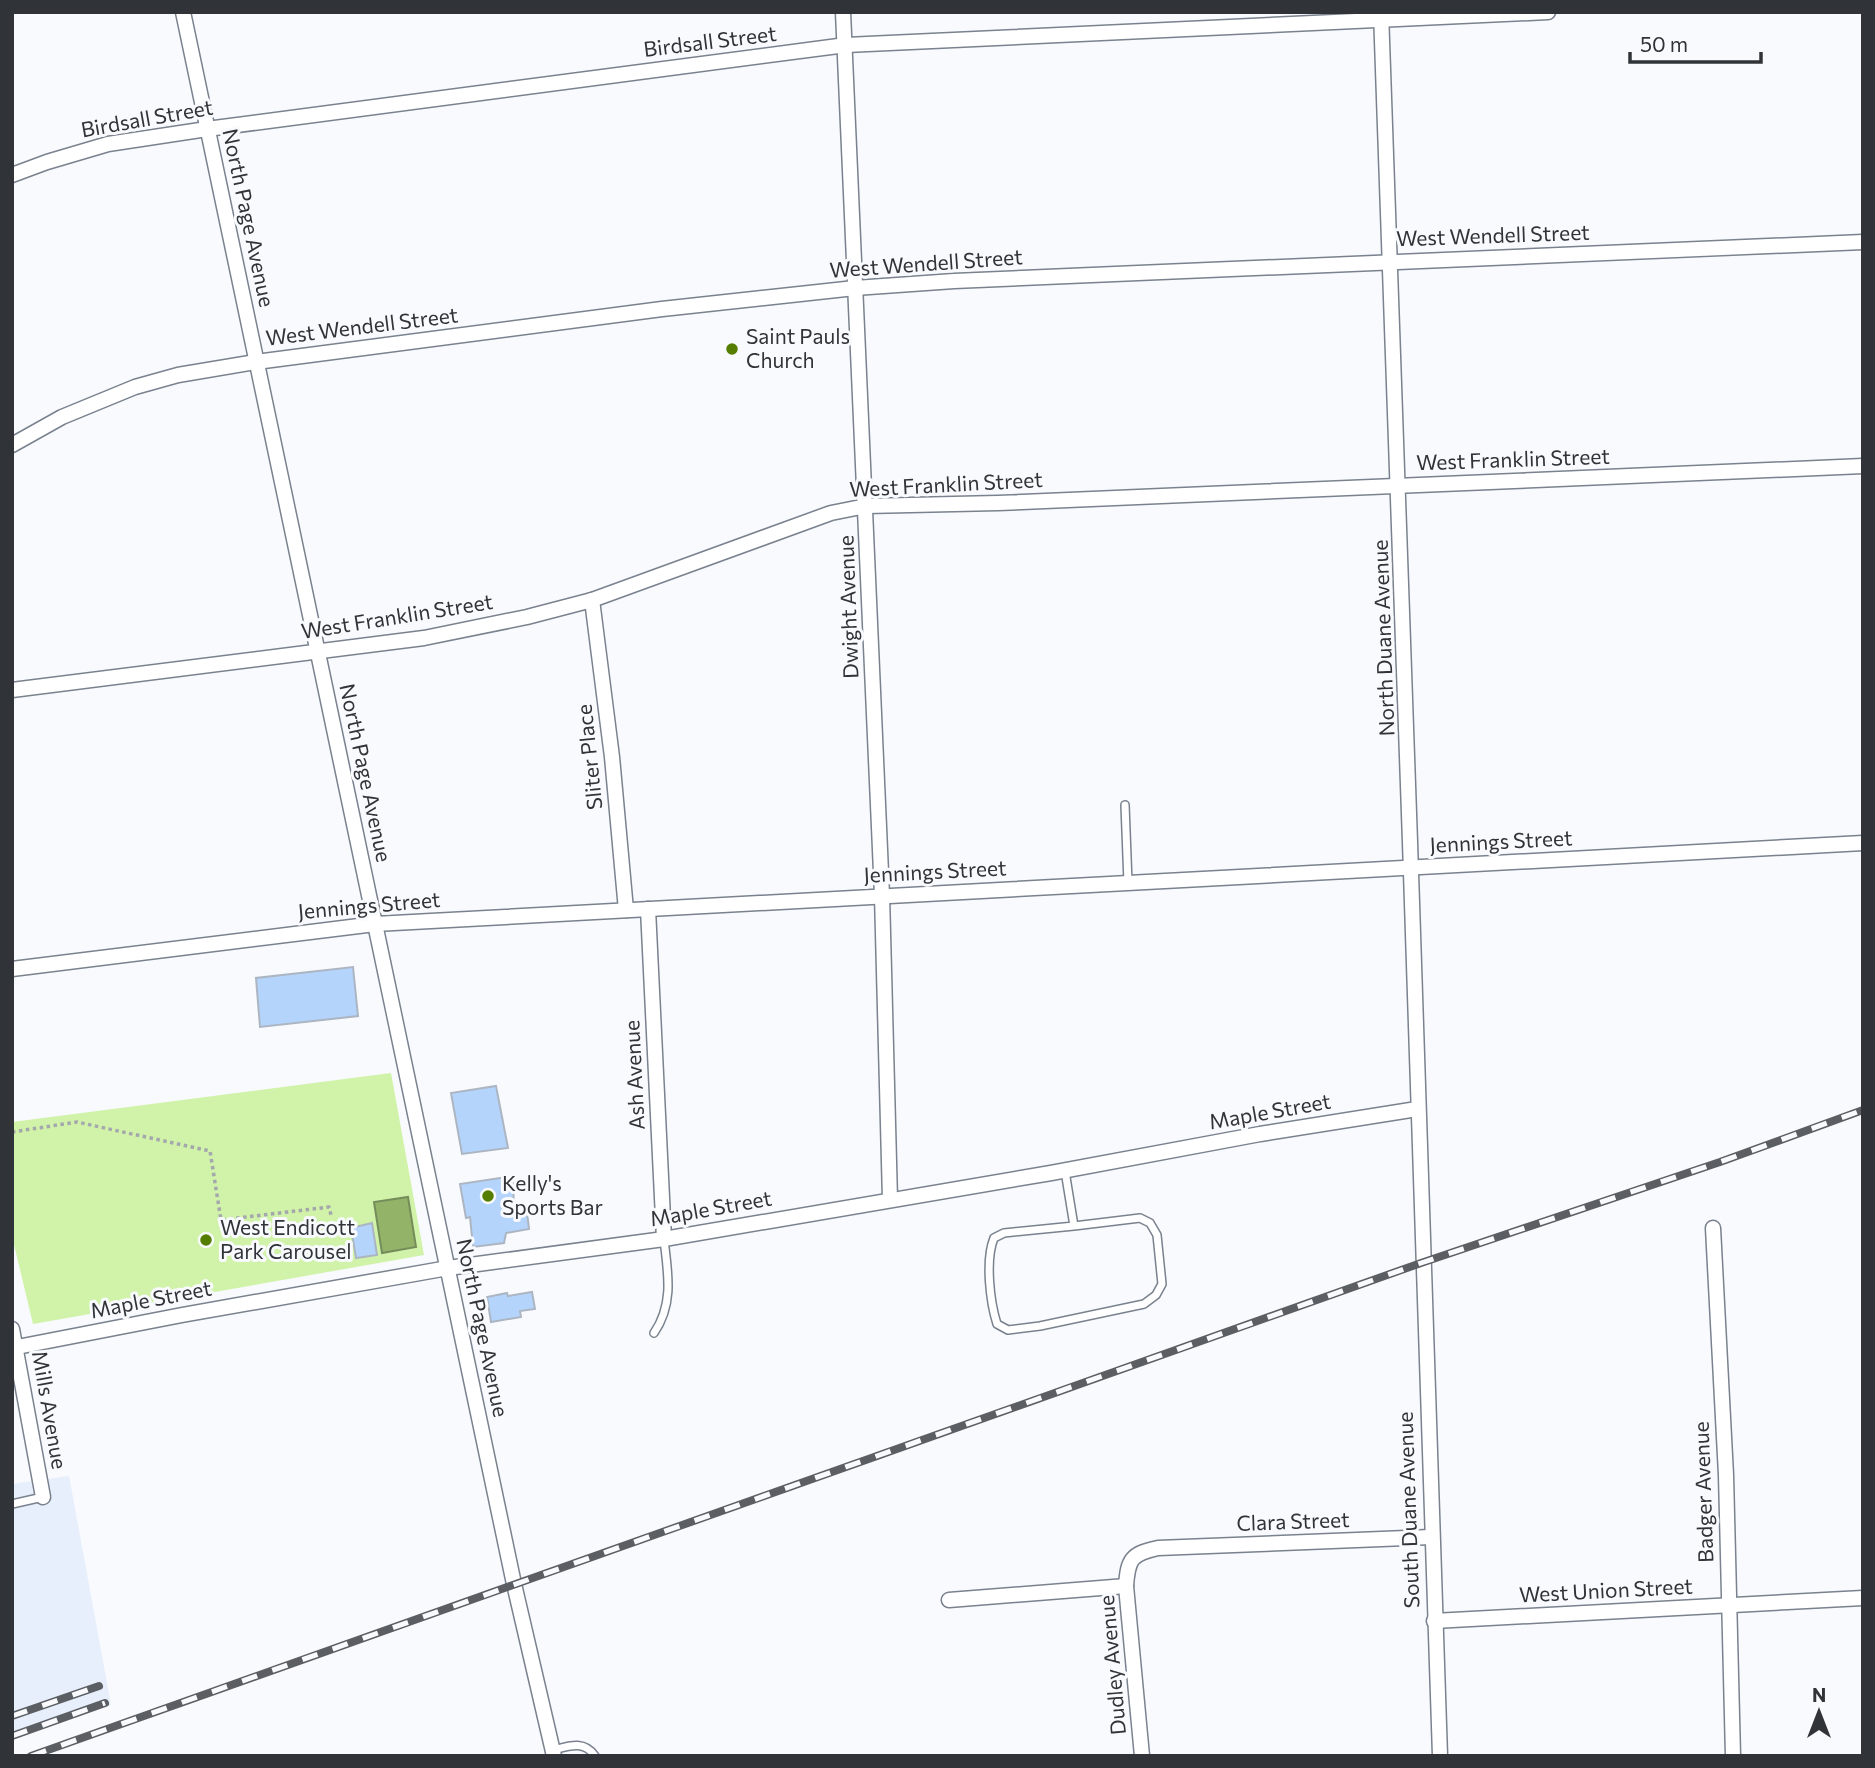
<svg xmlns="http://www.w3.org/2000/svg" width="1875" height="1768" viewBox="0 0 1875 1768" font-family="Commissioner,sans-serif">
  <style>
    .built { fill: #e6effb }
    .green { fill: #d0f2a9 }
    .water { fill: #92b368; stroke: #758d5a; stroke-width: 2 }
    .building { fill: #b5d4fc; stroke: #acb6c3; stroke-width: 2 }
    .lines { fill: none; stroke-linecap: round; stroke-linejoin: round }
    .service-casing { stroke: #79828e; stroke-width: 10 }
    .minor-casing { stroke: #79828e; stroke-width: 17 }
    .path { stroke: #a4a7ab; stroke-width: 3.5; stroke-dasharray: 3.5 3.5; stroke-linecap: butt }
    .service { stroke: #fff; stroke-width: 7 }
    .minor { stroke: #fff; stroke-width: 14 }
    .rail-casing { stroke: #5b5f63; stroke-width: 8 }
    .rail { stroke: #f8fafd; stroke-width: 5; stroke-dasharray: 16; stroke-linecap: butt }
    .poi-dot { fill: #557e00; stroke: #f8fafd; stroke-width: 2.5 }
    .labels { text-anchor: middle; stroke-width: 6; stroke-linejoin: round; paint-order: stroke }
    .street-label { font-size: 21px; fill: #303439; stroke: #f8fafd }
    .poi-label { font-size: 21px; fill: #303439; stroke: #f8fafd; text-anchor: start }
  </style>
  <rect width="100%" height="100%" fill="#f8fafd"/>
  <polygon class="built" points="69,1476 111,1705 12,1740 12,1484"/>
  <polygon class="green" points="391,1073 424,1255 33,1324 12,1236 12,1122"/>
  <polygon class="water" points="408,1197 416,1247 382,1253 374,1202"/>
  <g class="building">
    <polygon points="353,967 358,1016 260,1027 256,978"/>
    <polygon points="496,1086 508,1148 462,1154 451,1093"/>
    <polygon points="513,1176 514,1215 527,1212 529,1229 506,1233 504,1243 473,1247 470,1217 466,1218 460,1184"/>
    <polygon points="372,1223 377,1255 356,1258 351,1228"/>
    <polygon points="532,1292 535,1309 520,1311 521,1317 491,1322 487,1297 507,1293 508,1296"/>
  </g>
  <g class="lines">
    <defs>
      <g id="service">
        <polyline points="1125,805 1128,883"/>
        <path d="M1065,1171L1074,1226L1140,1218L1150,1223L1157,1235L1162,1284L1156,1295L1144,1304L1040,1326L1008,1330L997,1324C990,1302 985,1260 994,1238L1004,1233L1074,1226"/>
        <path d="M654,1333C674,1304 668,1273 664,1240"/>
        <polyline points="12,1504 43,1497"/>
        <path d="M553,1750C569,1746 584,1740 595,1756"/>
      </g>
      <g id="minor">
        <polyline points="183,12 514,1584 554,1756"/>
        <polyline points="843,12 882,895 890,1200"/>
        <path d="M1381,12C1406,593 1417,1175 1440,1756"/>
        <polyline points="12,175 47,162 108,144 207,129 846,45 1548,12"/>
        <polyline points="12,445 62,417 135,387 178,375 256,362 662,309 855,288 954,281 1863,242"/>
        <polyline points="592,600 612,757 626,910"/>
        <polyline points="12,690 424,638 527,617 592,600 831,513 866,506 998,503 1863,466"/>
        <polyline points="648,909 664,1239"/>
        <polyline points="12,969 375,924 1863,843"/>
        <polyline points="1713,1228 1726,1475 1733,1756"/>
        <polyline points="12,1329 43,1497"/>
        <polyline points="12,1348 182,1315 448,1268 664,1239 1051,1173 1260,1134 1417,1109"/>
        <polyline points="949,1600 1126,1586"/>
        <polyline points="1434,1621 1863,1598"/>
        <path d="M1142,1756L1126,1586C1128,1559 1131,1554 1158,1548L1431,1537"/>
      </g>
    </defs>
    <use href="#service" class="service-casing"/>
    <use href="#minor" class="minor-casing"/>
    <polyline class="path" points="12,1132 77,1122 210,1151 221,1220 329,1207 331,1215"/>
    <use href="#service" class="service"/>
    <use href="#minor" class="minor"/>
    <defs>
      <g id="rail">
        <polyline points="12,1716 99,1686"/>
        <polyline points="12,1736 105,1703"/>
        <polyline points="31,1756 1421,1263 1720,1162 1863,1110"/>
      </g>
    </defs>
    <use href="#rail" class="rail-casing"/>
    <use href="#rail" class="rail"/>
  </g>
  <g class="poi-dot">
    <circle cx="732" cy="349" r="7"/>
    <circle cx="488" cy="1196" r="7"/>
    <circle cx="206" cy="1240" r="7"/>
  </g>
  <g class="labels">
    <g class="street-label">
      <text transform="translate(710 42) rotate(-7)" y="7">Birdsall Street</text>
      <text transform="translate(147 119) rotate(-10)" y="7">Birdsall Street</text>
      <text transform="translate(248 218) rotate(78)" y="7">North Page Avenue</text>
      <text transform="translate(1493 236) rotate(-2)" y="7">West Wendell Street</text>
      <text transform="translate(926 264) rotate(-4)" y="7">West Wendell Street</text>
      <text transform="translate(362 327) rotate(-7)" y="7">West Wendell Street</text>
      <text transform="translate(1513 460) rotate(-2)" y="7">West Franklin Street</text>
      <text transform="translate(946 485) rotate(-3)" y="7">West Franklin Street</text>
      <text transform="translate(849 607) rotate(-92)" y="7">Dwight Avenue</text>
      <text transform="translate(397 617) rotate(-9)" y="7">West Franklin Street</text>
      <text transform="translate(1384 638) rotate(-92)" y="7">North Duane Avenue</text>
      <text transform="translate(590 757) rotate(-96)" y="7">Sliter Place</text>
      <text transform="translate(365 773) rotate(78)" y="7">North Page Avenue</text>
      <text transform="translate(1501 842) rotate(-3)" y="7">Jennings Street</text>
      <text transform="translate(935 872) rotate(-3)" y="7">Jennings Street</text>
      <text transform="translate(369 906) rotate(-5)" y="7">Jennings Street</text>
      <text transform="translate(635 1075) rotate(-93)" y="7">Ash Avenue</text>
      <text transform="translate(1270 1112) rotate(-10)" y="7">Maple Street</text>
      <text transform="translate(711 1209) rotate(-10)" y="7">Maple Street</text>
      <text transform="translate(151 1300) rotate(-11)" y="7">Maple Street</text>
      <text transform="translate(482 1328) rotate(78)" y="7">North Page Avenue</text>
      <text transform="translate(49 1410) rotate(80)" y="7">Mills Avenue</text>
      <text transform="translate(1704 1492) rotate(-92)" y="7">Badger Avenue</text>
      <text transform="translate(1409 1510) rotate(-92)" y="7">South Duane Avenue</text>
      <text transform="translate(1293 1522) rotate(-2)" y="7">Clara Street</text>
      <text transform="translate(1606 1591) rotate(-3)" y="7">West Union Street</text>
      <text transform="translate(1113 1665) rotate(-95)" y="7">Dudley Avenue</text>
    </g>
    <g class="poi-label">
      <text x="746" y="344">Saint Pauls<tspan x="746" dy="24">Church</tspan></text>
      <text x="502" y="1191">Kelly's<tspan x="502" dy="24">Sports Bar</tspan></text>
      <text x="220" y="1235">West Endicott<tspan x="220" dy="24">Park Carousel</tspan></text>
    </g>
  </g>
  <rect width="1875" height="1768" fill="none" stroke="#303439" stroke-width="28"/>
  <g transform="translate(1819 1712)" stroke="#f8fafd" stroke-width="5" paint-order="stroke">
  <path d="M0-5L12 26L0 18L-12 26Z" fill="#303439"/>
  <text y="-10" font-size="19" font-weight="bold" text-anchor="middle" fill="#303439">N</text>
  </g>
  <path d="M1630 52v10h131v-10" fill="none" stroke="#303439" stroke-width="3.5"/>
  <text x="1640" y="52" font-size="21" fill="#303439" stroke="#f8fafd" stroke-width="5" paint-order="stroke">50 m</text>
</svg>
